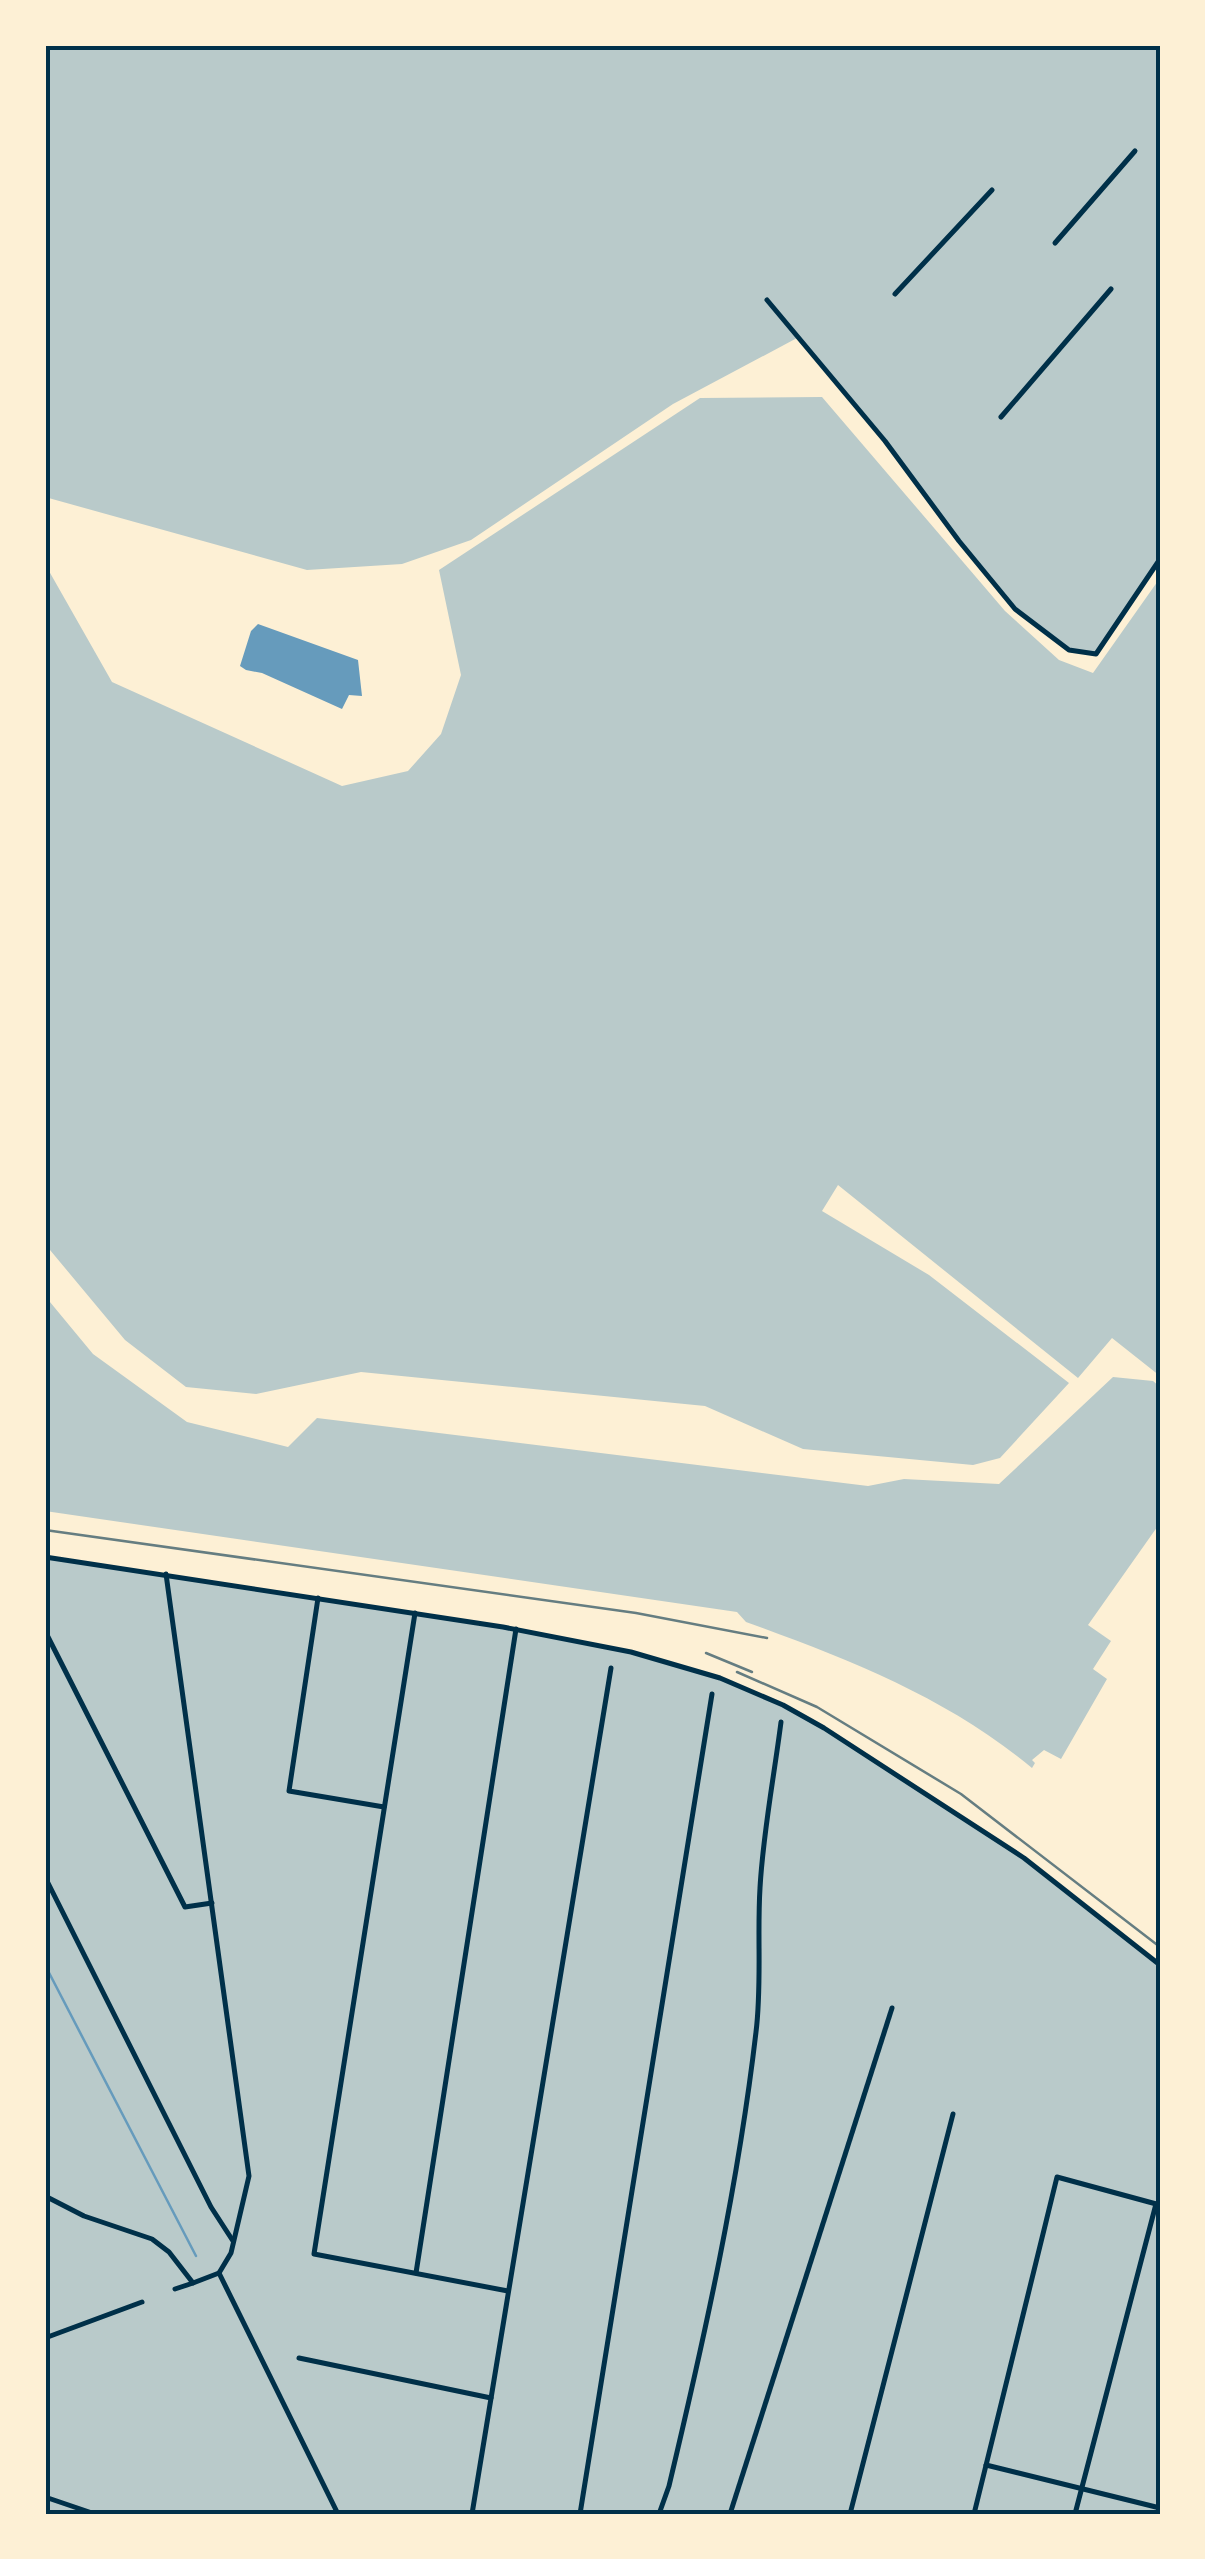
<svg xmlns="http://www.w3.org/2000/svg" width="1205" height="2559" viewBox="0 0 1205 2559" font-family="'Noto Sans',sans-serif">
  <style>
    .green { fill: #b9caca }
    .water { fill: #669bbc }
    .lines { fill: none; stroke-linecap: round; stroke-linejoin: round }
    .stream { stroke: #669bbc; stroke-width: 2.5 }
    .minor { stroke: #003049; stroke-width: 5 }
    .rail { stroke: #657d81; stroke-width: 2.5 }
    .neatline { fill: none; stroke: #003049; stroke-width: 4 }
  </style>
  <rect width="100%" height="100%" fill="#fdf0d5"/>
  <g class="green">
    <polygon points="45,45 1160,45 1160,559 1096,654 1069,650 1015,609 959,541 885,441 797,338 673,404 471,540 402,564 307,570 45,497"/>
    <polygon points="822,397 1005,611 1059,660 1093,673 1160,578 1160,1376 1112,1338 1078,1378 838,1185 822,1211 929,1275 1069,1383 1000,1458 973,1465 803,1449 705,1406 361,1372 256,1394 186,1387 125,1340 45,1244 45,564 112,682 342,786 408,771 441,734 461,675 439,570 700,398"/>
    <path d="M45,1296L93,1354L187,1422L288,1447L317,1418L868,1486L904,1479L999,1484L1113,1377L1153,1381L1160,1387V1523L1088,1625L1111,1641L1093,1669L1107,1679L1061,1759L1044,1750L1032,1760L1035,1763L1032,1768C946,1697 850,1660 746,1622L737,1612L45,1511Z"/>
    <polygon points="45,1557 503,1627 631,1652 720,1678 783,1705 824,1728 1024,1858 1160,1965 1160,2514 45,2514"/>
  </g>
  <polygon class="water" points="258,624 358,660 362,696 349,695 342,709 262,673 246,670 240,666 251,631"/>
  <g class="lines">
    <polyline class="stream" points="45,1965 196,2256"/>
    <g class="minor">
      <polyline points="1055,243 1135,151"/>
      <polyline points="895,294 992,190"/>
      <polyline points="767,300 885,441 959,541 1015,609 1069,650 1096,654 1160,559"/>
      <polyline points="1001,417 1111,289"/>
      <polyline points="45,1557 503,1627 631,1652 720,1678 783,1705 824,1728 1024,1858 1160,1965"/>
      <polyline points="166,1574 249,2176 231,2253 219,2273 338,2514"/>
      <polyline points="318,1598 289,1791 384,1807"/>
      <polyline points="415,1613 314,2254 508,2291"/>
      <polyline points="45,1631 185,1907 212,1903"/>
      <polyline points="45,1877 211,2207 233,2241"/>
      <polyline points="45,2196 84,2216 152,2239 169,2252 193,2283 219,2273"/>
      <polyline points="416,2273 516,1629"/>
      <polyline points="175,2289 193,2283"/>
      <polyline points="45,2338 142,2302"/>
      <polyline points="299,2358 491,2398"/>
      <polyline points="986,2465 1160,2508"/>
      <polyline points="45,2497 95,2514"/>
      <polyline points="472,2514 611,1668"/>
      <polyline points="580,2514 712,1694"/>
      <path d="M659,2514L669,2486C705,2335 738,2186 756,2032C762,1984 757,1936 760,1888C763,1833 774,1777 781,1722"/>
      <polyline points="730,2514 892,2008"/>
      <polyline points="850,2514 953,2114"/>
      <polyline points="974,2514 1057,2177 1160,2205"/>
      <polyline points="1075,2514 1156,2204"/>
    </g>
    <g class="rail">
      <polyline points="45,1530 636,1613 767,1638"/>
      <polyline points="706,1653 752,1672"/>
      <polyline points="737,1672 817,1707 961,1794 1160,1947"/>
    </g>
  </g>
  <rect width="1205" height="2559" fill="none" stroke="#fdf0d5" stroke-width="95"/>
  <rect x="48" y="48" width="1110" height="2464" class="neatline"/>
</svg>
